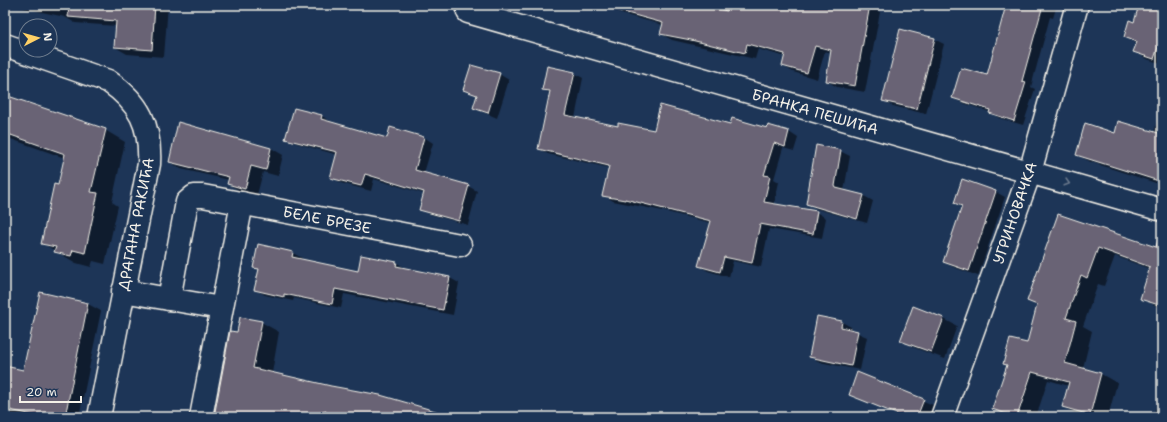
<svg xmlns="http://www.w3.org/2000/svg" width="1167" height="422" viewBox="0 0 1167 422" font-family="'Shantell Sans',sans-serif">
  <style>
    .shadow { fill: #0007 }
    .building { fill: #696475; stroke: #f4f1e8 }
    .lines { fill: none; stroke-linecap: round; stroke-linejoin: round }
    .street-casing { stroke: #f4f1e8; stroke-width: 25 }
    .secondary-casing { stroke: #f4f1e8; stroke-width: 25 }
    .street { stroke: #1d3557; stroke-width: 22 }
    .secondary { stroke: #1d3557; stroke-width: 22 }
    .oneway { stroke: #68778a }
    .labels { text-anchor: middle; stroke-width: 3.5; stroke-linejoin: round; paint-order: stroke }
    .street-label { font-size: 15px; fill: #f4f1e8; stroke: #1d3557 }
  </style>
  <rect width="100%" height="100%" fill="#1d3557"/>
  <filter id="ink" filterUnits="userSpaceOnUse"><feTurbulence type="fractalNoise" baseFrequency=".025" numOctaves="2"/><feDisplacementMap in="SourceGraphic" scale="8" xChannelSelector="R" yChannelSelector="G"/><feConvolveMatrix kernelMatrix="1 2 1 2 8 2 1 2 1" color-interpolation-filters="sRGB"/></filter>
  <g filter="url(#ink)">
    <g class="shadow">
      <polygon points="9,5 168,5 164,57 127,54 115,47 116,26 75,23 65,17"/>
      <polygon points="613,5 706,5 705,8 728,13 730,5 862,5 869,6 880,12 865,92 837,87 827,81 832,53 825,51 817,79 793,72 783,66 786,57 758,49 755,59 672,40 661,34 663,25 622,14 612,8"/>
      <polygon points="1006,5 1057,5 1053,18 1050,17 1031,87 1035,89 1023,125 999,118 990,112 963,103 953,98 988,76"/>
      <polygon points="1140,5 1162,5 1162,64 1147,59 1134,51 1137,44 1125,37 1134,23"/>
      <polygon points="934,39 944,44 926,114 893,106 883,100"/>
      <polygon points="574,73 583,78 575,118 618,128 655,132 731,125 768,129 769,126 789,132 798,138 794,151 783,148 774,179 779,182 774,205 816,212 826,218 822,238 769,229 761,267 733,261 729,277 708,271 699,266 711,223 663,211 613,201 604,195 610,168 548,154 539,149 551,94 543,89"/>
      <polygon points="499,74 509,80 497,118 474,108 478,96 465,90"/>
      <polygon points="5,96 105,130 125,142 112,202 118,206 105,264 93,261 91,267 76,263 42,243 65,158 5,137"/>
      <polygon points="1159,114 1162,115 1162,185 1091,162 1077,155 1115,134 1154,133"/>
      <polygon points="322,116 331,122 331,123 387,139 424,137 433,143 424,173 468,186 477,191 468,225 430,214 421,209 425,194 374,179 371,191 341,183 332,177 338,155 296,143 286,138"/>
      <polygon points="179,123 271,148 283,155 278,176 263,172 257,195 240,191 228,184 229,180 181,169 170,162"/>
      <polygon points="840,151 850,156 844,191 864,196 873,201 867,223 817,209 807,203"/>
      <polygon points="996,192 1005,197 978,276 953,267 944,262 962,207 955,203"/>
      <polygon points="1058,216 1157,248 1162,241 1162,309 1141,298 1150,269 1115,256 1104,286 1098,284 1083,326 1092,331 1083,368 1101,374 1117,383 1108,417 1082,417 1063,407 1069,386 1048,380 1036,417 1008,417 993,409 1028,345 1038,306 1028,301"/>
      <polygon points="259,245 293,253 302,258 302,260 359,272 396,262 406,269 450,278 459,283 453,315 344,294 341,308 294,298 293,301 265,295 256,290 260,270 254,267"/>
      <polygon points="41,293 88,304 101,311 79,417 23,417 5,413 5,367 24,371"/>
      <polygon points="914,307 944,319 957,326 945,359 915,348 901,340"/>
      <polygon points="818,317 842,322 851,327 851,330 867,337 860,370 819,362 810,356"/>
      <polygon points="261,322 279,332 272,373 380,396 449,416 450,413 465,417 215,417 238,333"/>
      <polygon points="858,373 933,405 928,417 902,417 850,394"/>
      <polygon points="1162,389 1162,417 1153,417"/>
    </g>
    <g class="building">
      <polygon points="69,5 155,5 152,50 114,47 116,21 68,17"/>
      <polygon points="617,5 696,5 727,11 729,5 870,5 855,86 826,81 831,50 815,46 807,73 782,66 785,54 747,44 745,53 691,40 660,34 663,23 616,10"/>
      <polygon points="1006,5 1043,5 1022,81 1026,82 1014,121 989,113 990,110 952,98 961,68 987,75"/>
      <polygon points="1139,5 1162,5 1162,35 1154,59 1133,52 1137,42 1124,37 1129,20 1134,22"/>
      <polygon points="900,29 935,38 917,109 882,101"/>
      <polygon points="471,65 500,73 488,113 473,108 477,95 463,90"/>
      <polygon points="547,66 575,72 565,115 618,126 618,123 654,130 660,105 730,124 732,118 767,128 768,125 789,131 785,147 774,143 764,175 770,176 764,202 817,211 813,234 760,224 752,263 724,257 720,272 698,266 711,221 625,199 625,200 602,196 609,166 538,149 550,91 542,90"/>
      <polygon points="5,95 106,129 91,192 98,193 85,253 73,250 71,256 54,252 56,247 41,244 54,184 58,185 65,154 5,133"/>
      <polygon points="294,108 322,115 321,119 387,138 390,127 424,137 415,170 469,185 459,221 419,210 424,192 365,174 361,186 330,178 337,152 285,139"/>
      <polygon points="1118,121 1162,134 1162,182 1076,155 1085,123 1115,133"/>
      <polygon points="178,122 271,148 266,170 251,166 245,189 227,184 229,177 169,162"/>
      <polygon points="816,145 841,150 835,186 836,188 864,195 857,219 806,204"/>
      <polygon points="962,179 996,191 969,271 943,262 962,206 954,203"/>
      <polygon points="1058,214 1156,247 1158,240 1162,240 1162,306 1140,299 1150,267 1098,248 1087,278 1081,275 1066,318 1076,321 1065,363 1101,373 1090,415 1062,407 1069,382 1032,372 1017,417 1015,417 992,409 1007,365 1003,364 1010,339 1027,343 1037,305 1027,301"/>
      <polygon points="258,244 293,252 292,257 358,271 361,255 397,262 396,266 450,277 443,310 335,289 332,304 284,294 284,297 254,290 259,269 253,268"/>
      <polygon points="40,292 88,303 65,417 43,417 5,409 5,366 23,370"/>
      <polygon points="913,306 944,318 931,352 900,341"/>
      <polygon points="817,316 842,321 841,327 858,331 851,366 809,357"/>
      <polygon points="240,317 262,321 253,368 331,386 380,395 439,412 439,417 325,417 326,411 302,417 214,417 230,331 237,332"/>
      <polygon points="857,372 924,399 917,417 904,417 849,395"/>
    </g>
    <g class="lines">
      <defs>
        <g id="street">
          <polyline points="468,12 1162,210"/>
          <path d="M5,45L108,81C140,103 151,126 149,164L99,417"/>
          <polyline points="123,291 221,308"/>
          <polyline points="169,299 187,202 194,196 203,196 460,245"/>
          <polyline points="201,417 242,203"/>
        </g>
        <polyline id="secondary" points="942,417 1030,172 1077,5"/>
      </defs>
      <use href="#street" class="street-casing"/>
      <use href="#secondary" class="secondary-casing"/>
      <use href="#street" class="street"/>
      <use href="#secondary" class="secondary"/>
    </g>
    <defs><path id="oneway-chevron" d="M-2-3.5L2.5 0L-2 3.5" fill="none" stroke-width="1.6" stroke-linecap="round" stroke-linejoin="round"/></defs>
    <use class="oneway" href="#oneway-chevron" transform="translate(1067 183) rotate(16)"/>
  </g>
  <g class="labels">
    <g class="street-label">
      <text transform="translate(815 112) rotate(16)" y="5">БРАНКА ПЕШИЋА</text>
      <text transform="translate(1015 213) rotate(-71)" y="5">УГРИНОВАЧКА</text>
      <text transform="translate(327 220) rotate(11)" y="5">БЕЛЕ БРЕЗЕ</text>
      <text transform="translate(136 224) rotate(-79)" y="5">ДРАГАНА РАКИЋА</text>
    </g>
  </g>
  <rect width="1167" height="422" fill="none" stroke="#1d3557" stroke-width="20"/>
  <rect x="10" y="10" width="1147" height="402" fill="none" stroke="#f4f1e8" stroke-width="1.5" filter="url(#ink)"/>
  <g transform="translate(38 38) rotate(84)"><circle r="19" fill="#1d3557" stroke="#738091"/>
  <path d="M0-3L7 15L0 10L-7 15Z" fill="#ffd166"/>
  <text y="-6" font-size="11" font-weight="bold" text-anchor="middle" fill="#f4f1e8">N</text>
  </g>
  <path d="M20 396v6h61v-6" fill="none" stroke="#f4f1e8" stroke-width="2"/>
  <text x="26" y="396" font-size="12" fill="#f4f1e8" stroke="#1d3557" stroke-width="3" paint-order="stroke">20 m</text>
</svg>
